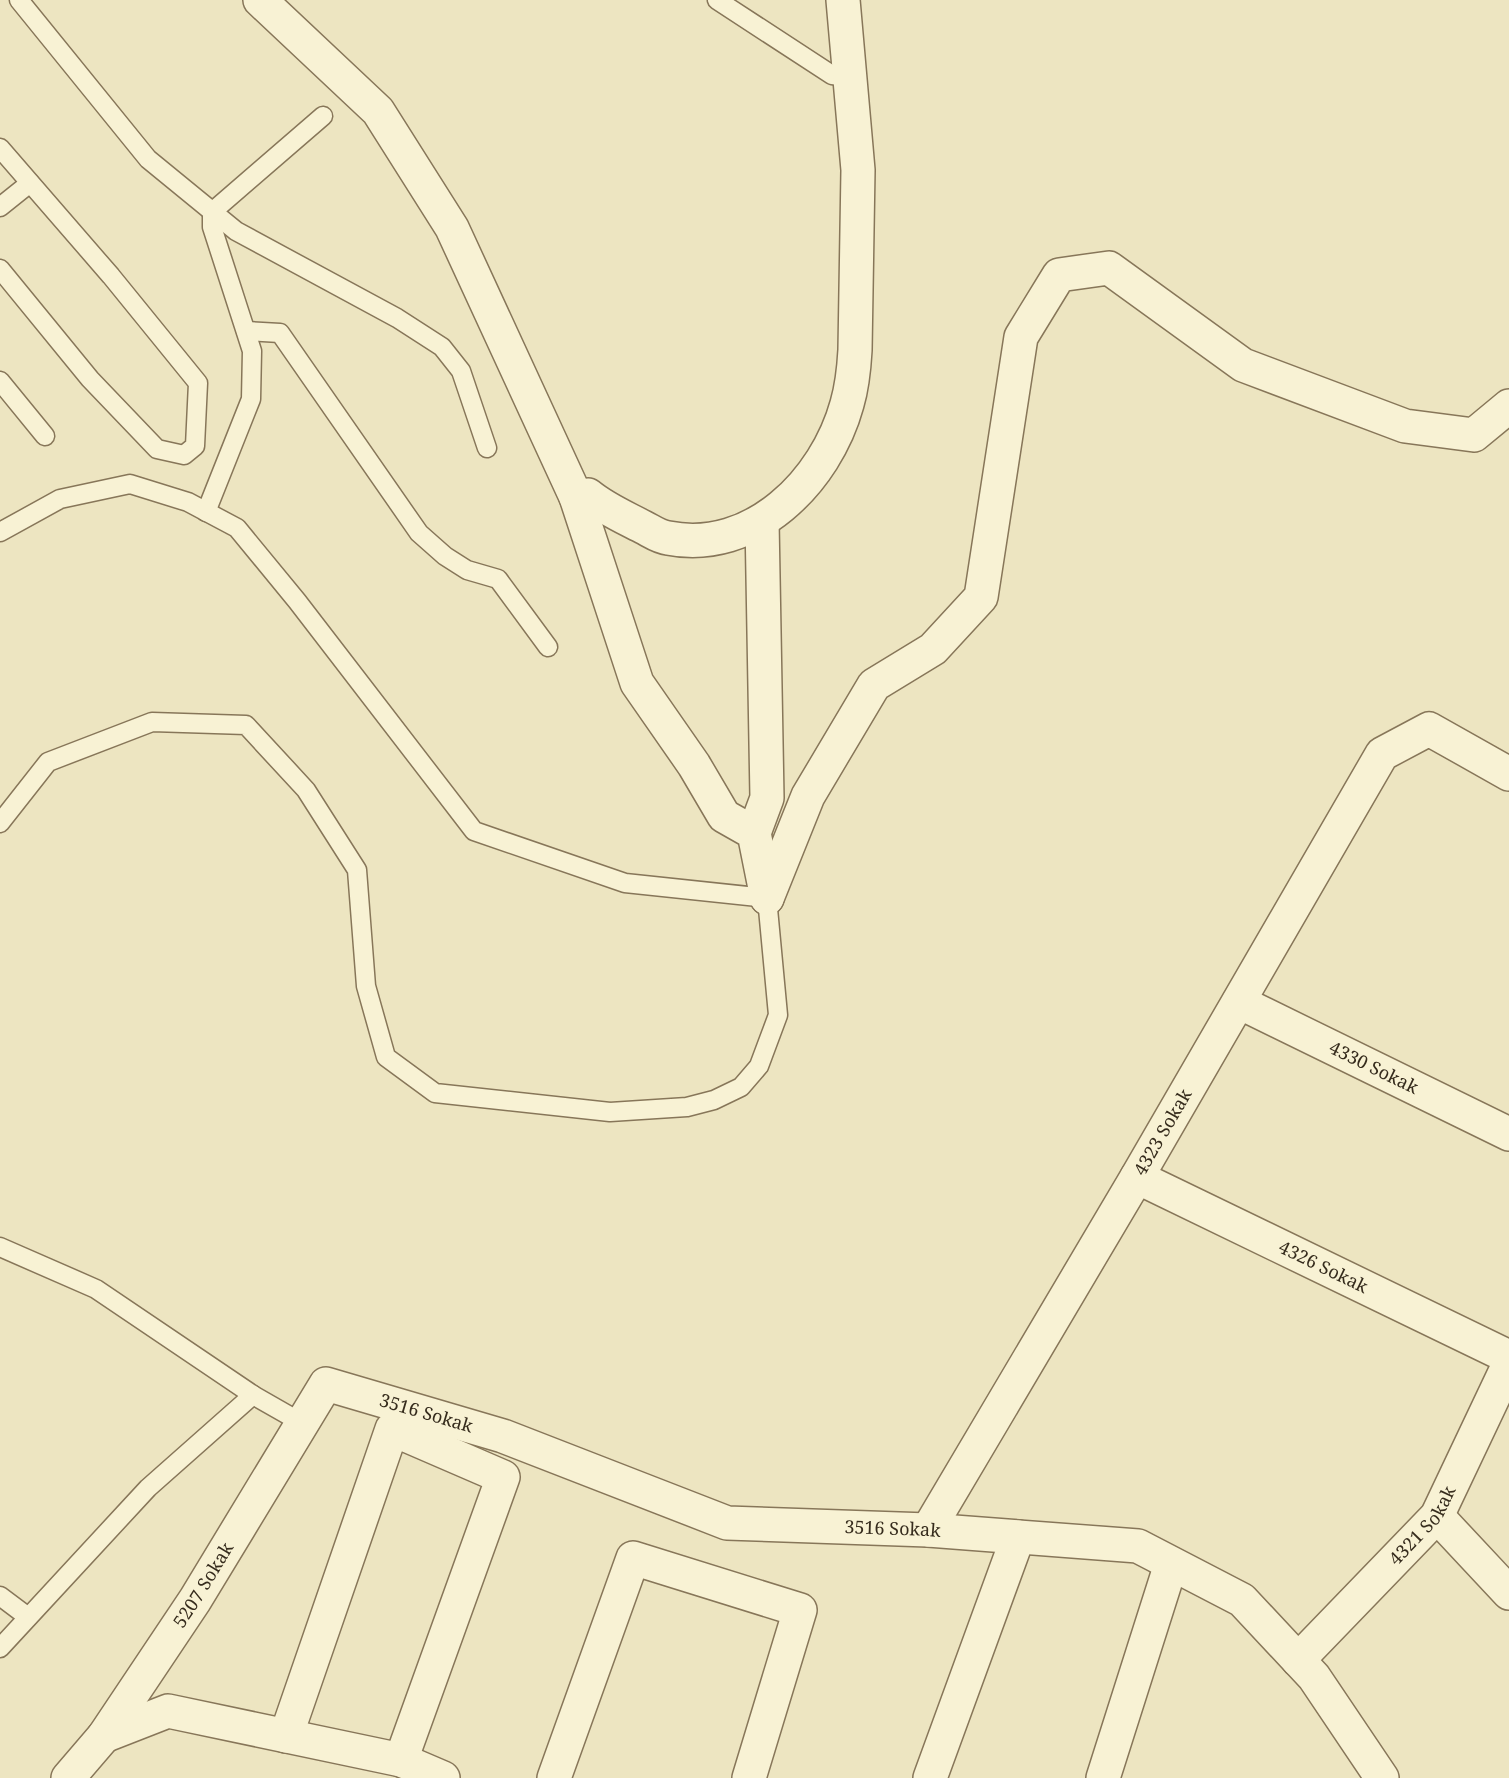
<svg xmlns="http://www.w3.org/2000/svg" width="1509" height="1778" viewBox="0 0 1509 1778" font-family="'Noto Serif',serif">
  <style>
    .lines { fill: none; stroke-linecap: round; stroke-linejoin: round }
    .service-casing { stroke: #877659; stroke-width: 21 }
    .minor-casing { stroke: #877659; stroke-width: 36 }
    .service { stroke: #f8f2d4; stroke-width: 18 }
    .minor { stroke: #f8f2d4; stroke-width: 33 }
    .labels { text-anchor: middle; stroke-width: 5; stroke-linejoin: round; paint-order: stroke }
    .street-label { font-size: 18px; fill: #362c1d; stroke: #f5efd0 }
  </style>
  <rect width="100%" height="100%" fill="#ede5c1"/>
  <g class="lines">
    <defs>
      <g id="service">
        <polyline points="19,0 148,159 236,231 397,318 442,347 461,371 487,448"/>
        <polyline points="717,0 832,75 849,77"/>
        <polyline points="0,148 111,276 198,383 195,446 184,455 157,449 90,379 0,269"/>
        <polyline points="0,207 30,183"/>
        <polyline points="246,331 280,333 419,533 445,556 467,570 498,579 548,647"/>
        <polyline points="0,381 45,436"/>
        <polyline points="206,512 251,399 252,351 212,227 212,212 323,116"/>
        <polyline points="0,532 60,499 130,484 188,502 237,528 297,601 474,831 625,883 767,898 778,1015 759,1066 741,1087 714,1100 687,1107 610,1112 435,1093 386,1057 366,986 357,870 306,790 246,725 152,722 48,762 0,823"/>
        <polyline points="0,1247 96,1289 253,1395 148,1488 0,1648"/>
        <polyline points="253,1395 302,1423"/>
        <polyline points="0,1596 28,1617"/>
      </g>
      <g id="minor">
        <polyline points="260,0 378,111 452,228 576,497 637,683 694,765 724,816 754,833 767,898"/>
        <path d="M576,497L588,495C605,509 624,517 643,527C651,531 659,537 668,538C753,555 826,481 847,404C852,387 854,368 855,350L858,170L843,0"/>
        <polyline points="754,833 767,798 762,521"/>
        <polyline points="767,898 808,796 874,685 933,649 981,597 1021,337 1059,275 1109,268 1243,365 1405,426 1474,435 1509,406"/>
        <path id="s1" d="M1239,1002L1509,1134"/>
        <path id="s2" d="M1137,1177L1509,1357"/>
        <polyline points="1437,1516 1509,1593"/>
        <path id="s3" d="M928,1530L1137,1177L1382,754L1429,729L1509,774"/>
        <path id="s4" d="M1298,1660L1437,1516L1509,1364"/>
        <polyline points="104,1736 168,1711 401,1760 443,1778"/>
        <polyline points="286,1736 392,1429 503,1477 401,1760"/>
        <path id="s5" d="M68,1778L104,1736L195,1600L326,1384L503,1436L727,1523L928,1530L1138,1546L1242,1600L1314,1677L1382,1778"/>
        <polyline points="554,1778 633,1558 800,1610 749,1778"/>
        <polyline points="930,1778 1018,1537"/>
        <polyline points="1103,1778 1171,1564"/>
      </g>
    </defs>
    <use href="#service" class="service-casing"/>
    <use href="#minor" class="minor-casing"/>
    <use href="#service" class="service"/>
    <use href="#minor" class="minor"/>
  </g>
  <g class="labels">
    <g class="street-label">
      <text dy="6" stroke="none"><textPath href="#s1" startOffset="150">4330 Sokak</textPath></text>
      <text dy="6" stroke="none"><textPath href="#s3" startOffset="462">4323 Sokak</textPath></text>
      <text dy="6" stroke="none"><textPath href="#s2" startOffset="207">4326 Sokak</textPath></text>
      <text dy="6" stroke="none"><textPath href="#s5" startOffset="576">3516 Sokak</textPath></text>
      <text dy="6" stroke="none"><textPath href="#s4" startOffset="184">4321 Sokak</textPath></text>
      <text dy="6" stroke="none"><textPath href="#s5" startOffset="1062">3516 Sokak</textPath></text>
      <text dy="6" stroke="none"><textPath href="#s5" startOffset="236">5207 Sokak</textPath></text>
    </g>
  </g>
</svg>
